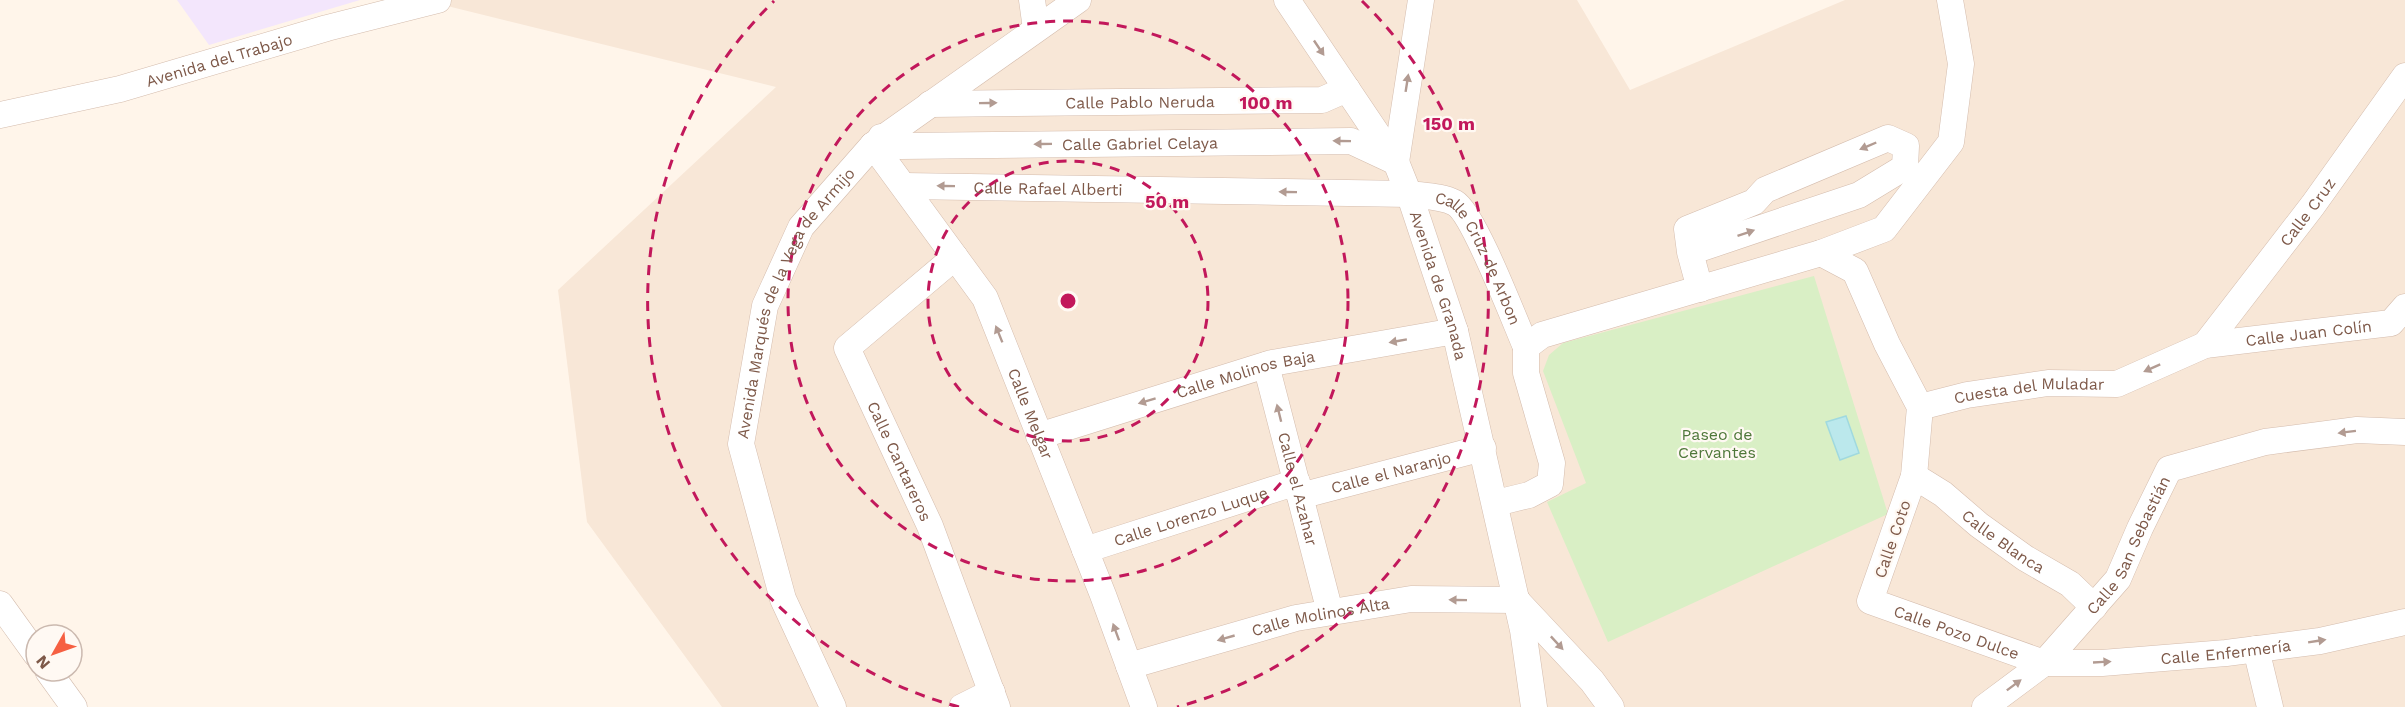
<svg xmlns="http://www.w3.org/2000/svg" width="2405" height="707" viewBox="0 0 2405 707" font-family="'Work Sans',sans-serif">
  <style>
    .residential { fill: #f8e7d7 }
    .education { fill: #f3e6fc }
    .green { fill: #d9efc5 }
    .water { fill: #bbe8ec; stroke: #a0d9df; stroke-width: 1.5 }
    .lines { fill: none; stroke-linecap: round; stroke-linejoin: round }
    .minor-casing { stroke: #d4bcad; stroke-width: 27 }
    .minor { stroke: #fff; stroke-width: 26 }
    .oneway { fill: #b29b92 }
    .ring { fill: none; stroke: #c2185b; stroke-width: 3; stroke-dasharray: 10 8 }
    .labels { text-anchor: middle; stroke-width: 4.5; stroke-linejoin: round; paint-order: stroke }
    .street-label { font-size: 16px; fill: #7e5949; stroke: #fff9f3 }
    .park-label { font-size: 16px; fill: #4f783a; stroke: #fff9f3 }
    .centre { fill: #c2185b; stroke: #fff9f3; stroke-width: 3 }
    .ring-label { font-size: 18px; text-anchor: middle; font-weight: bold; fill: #c2185b; stroke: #fff9f3; stroke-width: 4.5; stroke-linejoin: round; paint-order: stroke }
  </style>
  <rect width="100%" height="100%" fill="#fff5ea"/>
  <polygon class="residential" points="423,0 1577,0 1630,90 1845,0 2405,0 2405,707 722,707 587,522 558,290 776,87"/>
  <polygon class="education" points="177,0 360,0 209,45"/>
  <polygon class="green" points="1814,276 1888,514 1608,642 1547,502 1586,483 1543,371 1549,355 1563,343"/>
  <polygon class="water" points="1846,416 1859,453 1840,460 1826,422"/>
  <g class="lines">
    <defs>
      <g id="minor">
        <polyline points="1032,0 1036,29"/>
        <path id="s1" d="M1287,0L1396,162L1412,202L1455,331L1523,630L1534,707"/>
        <path id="s2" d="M930,104L1322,100L1347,89"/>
        <path id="s3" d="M0,115L120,89L327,28L438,0"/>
        <path id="s4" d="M881,137L900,146L1351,141L1396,162"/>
        <path id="s5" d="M873,145L985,298L1103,595L1144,707"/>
        <polyline points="1396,162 1421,0"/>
        <path id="s6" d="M904,186L1410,194C1424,196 1442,196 1455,203C1474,214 1515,322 1526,347"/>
        <polyline points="1690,252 1859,195 1905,167 1906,146 1888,138 1765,190 1754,202 1687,229 1690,252 1700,289"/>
        <path id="s7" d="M1821,253L1855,271L1887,344L1920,407L1914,476L1870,601L2044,663H2102L2226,653L2320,641L2405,622"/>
        <path id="s8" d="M955,257L847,348L930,526L997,707"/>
        <path id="s9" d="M2205,345L2313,205L2405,76"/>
        <path id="s10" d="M1266,365L1330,612"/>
        <path id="s11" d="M1920,407L1967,395L2048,383L2117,384L2205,345L2391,323L2405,307"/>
        <path id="s12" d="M1039,436L1272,363L1455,331"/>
        <path id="s13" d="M1914,476L1943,494L1979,525L2025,558L2070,584L2094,607"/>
        <path id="s14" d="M1300,496L1483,448"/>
        <polyline points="1496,503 1529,495 1550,484 1552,463 1526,373 1526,347 1542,335 1821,253 1884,229 1951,142 1961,64 1950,0"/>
        <path id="s15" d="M1085,550L1297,482"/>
        <polyline points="1517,601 1592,681 1611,707"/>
        <polyline points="0,604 36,654"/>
        <polyline points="2256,649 2270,707"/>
        <path id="s16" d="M1129,666L1296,618L1411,599L1517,600"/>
        <polyline points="48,671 74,707"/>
        <path id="s17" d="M833,707L783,599L741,444L765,306L801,227L873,145L1078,0"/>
        <polyline points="962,707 992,692"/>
        <path id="s18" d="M1985,707L2044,663L2118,579L2140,528L2169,469L2265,442L2357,430L2405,432"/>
      </g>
    </defs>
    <use href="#minor" class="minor-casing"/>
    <use href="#minor" class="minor"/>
  </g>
  <defs><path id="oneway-solid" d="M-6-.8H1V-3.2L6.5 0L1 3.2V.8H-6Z" transform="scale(1.5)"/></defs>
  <g class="oneway">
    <use href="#oneway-solid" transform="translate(1319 48) rotate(56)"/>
    <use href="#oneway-solid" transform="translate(1407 83) rotate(-81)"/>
    <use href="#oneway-solid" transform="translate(988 103) rotate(-1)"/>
    <use href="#oneway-solid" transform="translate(1342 141) rotate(-179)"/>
    <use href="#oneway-solid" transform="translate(1043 144) rotate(179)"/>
    <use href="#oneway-solid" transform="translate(1868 146) rotate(157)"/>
    <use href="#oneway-solid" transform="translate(946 186) rotate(-179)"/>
    <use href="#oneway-solid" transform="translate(1288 192) rotate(-179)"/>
    <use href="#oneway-solid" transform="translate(1746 233) rotate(-19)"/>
    <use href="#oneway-solid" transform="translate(999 334) rotate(-112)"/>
    <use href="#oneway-solid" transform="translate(1398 341) rotate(170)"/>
    <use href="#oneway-solid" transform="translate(2152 368) rotate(156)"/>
    <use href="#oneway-solid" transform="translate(1147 401) rotate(163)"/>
    <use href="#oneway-solid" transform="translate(1279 413) rotate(-104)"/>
    <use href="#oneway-solid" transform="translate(2347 432) rotate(173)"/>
    <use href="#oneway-solid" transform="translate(1458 600) rotate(-179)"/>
    <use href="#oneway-solid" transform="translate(1116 632) rotate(-110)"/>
    <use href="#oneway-solid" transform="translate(1226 638) rotate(164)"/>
    <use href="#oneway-solid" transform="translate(2317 641) rotate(-9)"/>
    <use href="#oneway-solid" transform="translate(1557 643) rotate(47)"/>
    <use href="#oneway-solid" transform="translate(2102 662) rotate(-3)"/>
    <use href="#oneway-solid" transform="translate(2014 685) rotate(-37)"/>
  </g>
  <g class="ring">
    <circle cx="1068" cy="301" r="140"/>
    <circle cx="1068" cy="301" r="280"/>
    <path d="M959 707A420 420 0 0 1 774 1M1362 1A420 420 0 0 1 1177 707"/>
  </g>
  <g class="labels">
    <g class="street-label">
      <text dy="6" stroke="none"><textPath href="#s3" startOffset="226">Avenida del Trabajo</textPath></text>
      <text dy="6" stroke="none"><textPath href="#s2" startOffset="210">Calle Pablo Neruda</textPath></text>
      <text dy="6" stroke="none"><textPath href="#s4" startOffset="261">Calle Gabriel Celaya</textPath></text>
      <text dy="6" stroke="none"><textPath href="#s6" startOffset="144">Calle Rafael Alberti</textPath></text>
      <text dy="6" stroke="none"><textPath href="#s9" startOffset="168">Calle Cruz</textPath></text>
      <text dy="6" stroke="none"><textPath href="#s6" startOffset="610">Calle Cruz de Arbon</textPath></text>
      <text dy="6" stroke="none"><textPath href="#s1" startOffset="326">Avenida de Granada</textPath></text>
      <text dy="6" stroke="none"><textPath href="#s17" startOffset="434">Avenida Marqués de la Vega de Armijo</textPath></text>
      <text dy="6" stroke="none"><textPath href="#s11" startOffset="400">Calle Juan Colín</textPath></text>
      <text dy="6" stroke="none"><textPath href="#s12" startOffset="216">Calle Molinos Baja</textPath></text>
      <text dy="6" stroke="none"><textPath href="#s11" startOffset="111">Cuesta del Muladar</textPath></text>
      <text dy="6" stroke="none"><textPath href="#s5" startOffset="314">Calle Melgar</textPath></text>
      <text dy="6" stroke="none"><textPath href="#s8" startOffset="266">Calle Cantareros</textPath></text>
      <text dy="6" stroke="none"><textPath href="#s14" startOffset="94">Calle el Naranjo</textPath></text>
      <text dy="6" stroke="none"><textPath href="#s10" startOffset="128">Calle el Azahar</textPath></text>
      <text dy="6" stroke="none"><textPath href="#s15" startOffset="111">Calle Lorenzo Luque</textPath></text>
      <text transform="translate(1892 539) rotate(-71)" y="6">Calle Coto</text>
      <text dy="6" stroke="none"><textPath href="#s13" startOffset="111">Calle Blanca</textPath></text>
      <text dy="6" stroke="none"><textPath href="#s18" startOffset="220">Calle San Sebastián</textPath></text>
      <text dy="6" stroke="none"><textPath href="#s16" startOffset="198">Calle Molinos Alta</textPath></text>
      <text dy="6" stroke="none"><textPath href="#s7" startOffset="483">Calle Pozo Dulce</textPath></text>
      <text dy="6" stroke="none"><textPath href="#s7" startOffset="758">Calle Enfermería</textPath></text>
    </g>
    <g class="park-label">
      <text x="1717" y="440">Paseo de<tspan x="1717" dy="18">Cervantes</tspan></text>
    </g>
  </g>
  <circle cx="1068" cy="301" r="9" class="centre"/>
  <g class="ring-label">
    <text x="1266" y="109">100 m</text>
    <text x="1449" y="130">150 m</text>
    <text x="1167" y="208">50 m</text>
  </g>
  <g transform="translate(54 653) rotate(230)"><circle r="28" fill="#fff9f3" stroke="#cbb9af" stroke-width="1.5"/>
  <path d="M0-4.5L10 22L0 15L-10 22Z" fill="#f66042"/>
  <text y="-9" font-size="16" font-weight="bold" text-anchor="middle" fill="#7e5949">N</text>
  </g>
</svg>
